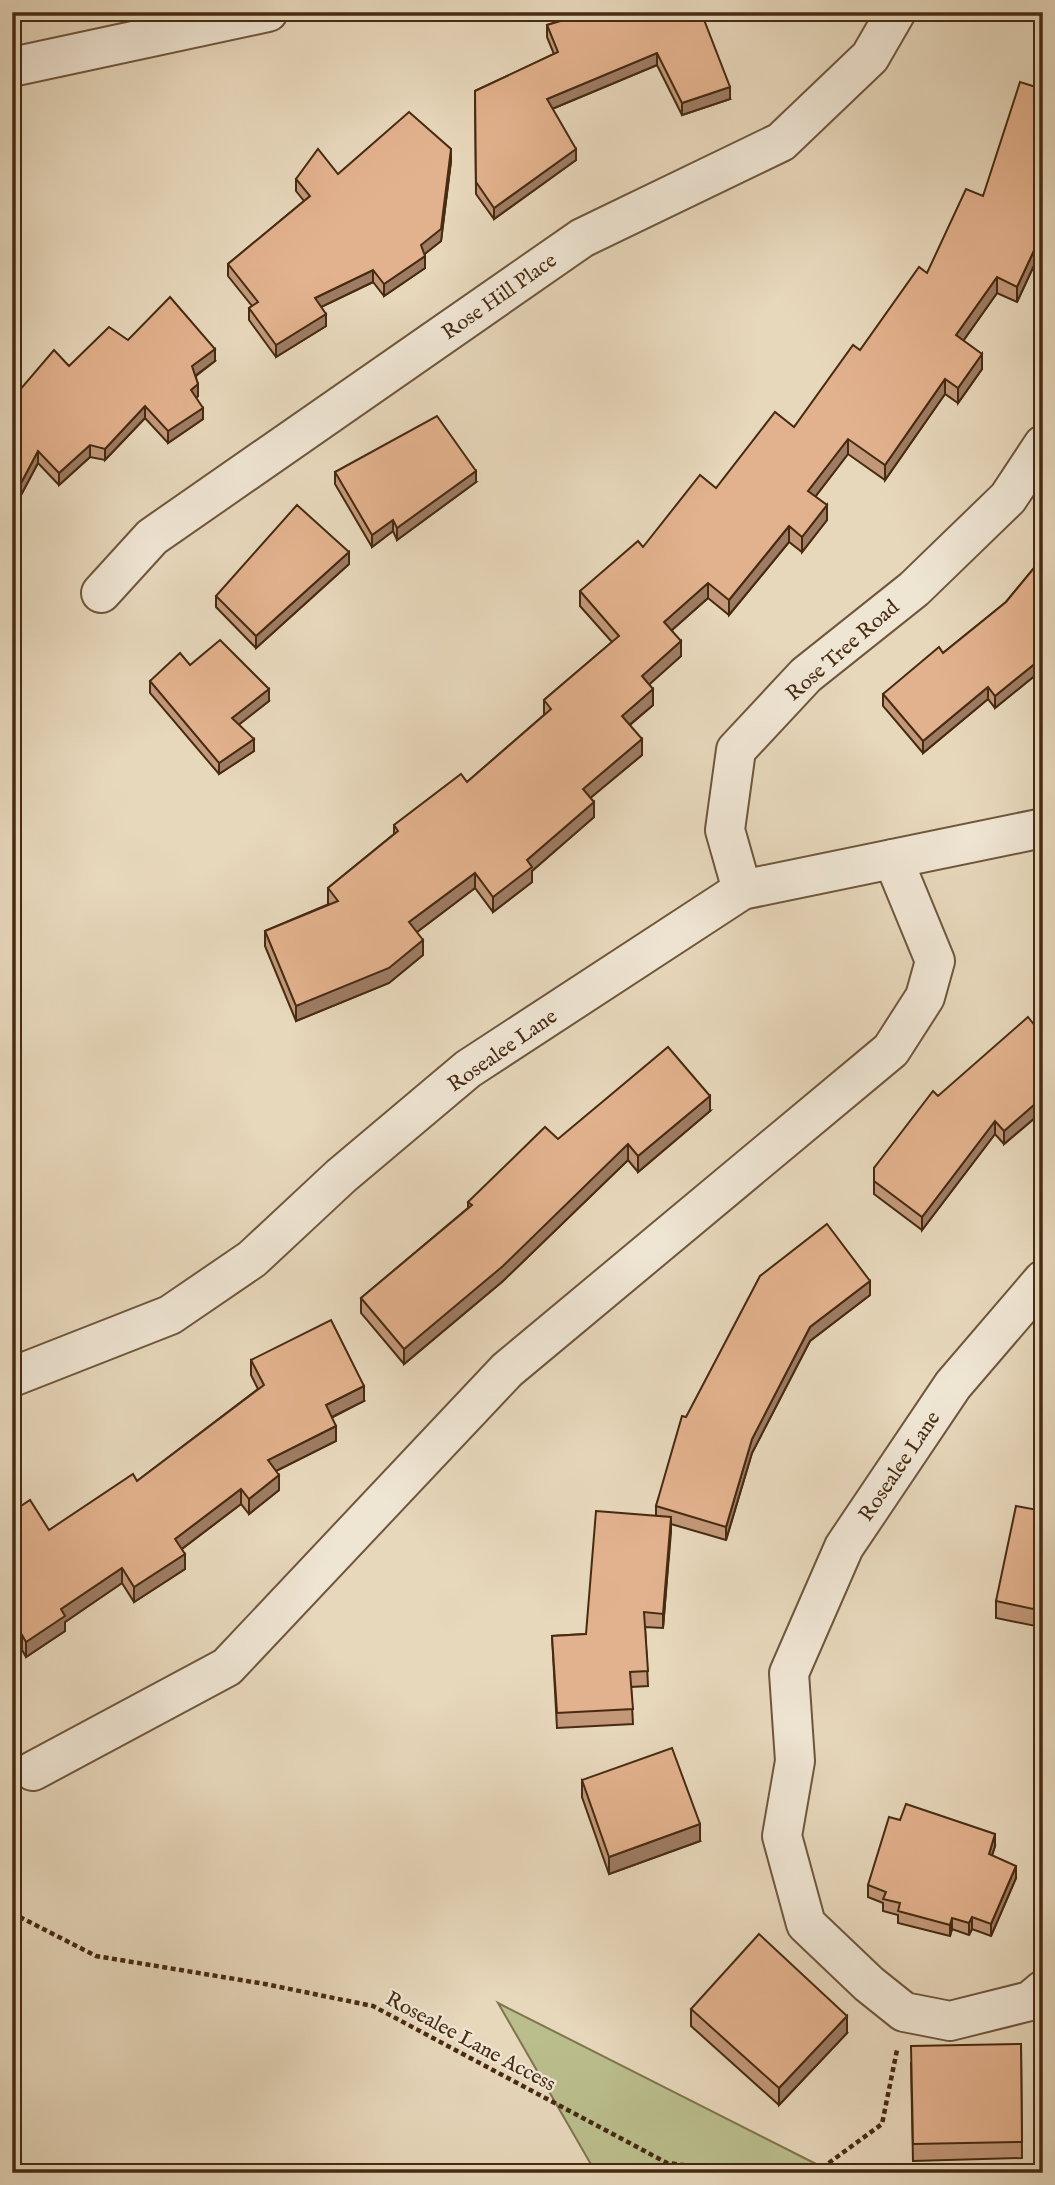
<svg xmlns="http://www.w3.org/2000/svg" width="1055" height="2185" viewBox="0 0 1055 2185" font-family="'IM FELL English',serif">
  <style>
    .green { fill: #babd8c; stroke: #80744e; stroke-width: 2 }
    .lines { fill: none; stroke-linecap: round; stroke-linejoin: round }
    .minor-casing { stroke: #6f563c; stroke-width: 42 }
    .path { stroke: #472b11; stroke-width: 4.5; stroke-dasharray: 5 3.5; stroke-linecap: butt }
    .minor { stroke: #efe5d3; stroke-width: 38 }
    .wall { fill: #c29879; stroke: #472b11; stroke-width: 2 }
    .shaded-wall { fill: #9e7c63; stroke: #472b11; stroke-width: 2 }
    .building { fill: #e2b18d; stroke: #472b11; stroke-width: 2 }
    .labels { text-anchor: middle; stroke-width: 5; stroke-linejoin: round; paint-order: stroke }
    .street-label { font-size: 21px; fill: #472b11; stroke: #efe5d3 }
  </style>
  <rect width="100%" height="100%" fill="#e7d7bb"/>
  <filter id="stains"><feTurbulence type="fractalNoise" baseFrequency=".00286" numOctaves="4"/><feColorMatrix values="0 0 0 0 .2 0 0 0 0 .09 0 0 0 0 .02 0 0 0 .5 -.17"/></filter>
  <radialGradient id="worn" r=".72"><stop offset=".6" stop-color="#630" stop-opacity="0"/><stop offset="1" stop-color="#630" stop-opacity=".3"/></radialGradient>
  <polygon class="green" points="498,2003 834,2173 596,2173"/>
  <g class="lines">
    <defs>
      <g id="minor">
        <polyline points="12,67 268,12"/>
        <polyline points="101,593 152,537 582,238 781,142 870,57 896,12"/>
        <polyline points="742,890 725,830 736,750 806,675 914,589 1008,498 1043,445"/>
        <polyline points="1043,1280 953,1385 844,1547 789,1673 795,1761 782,1836 806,1924 869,1984 904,2012 950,2021 1030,2001 1043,1990"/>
        <polyline points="12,1377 170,1315 252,1259 341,1176 468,1069 742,890 1043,828"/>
        <polyline points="33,1771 227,1667 507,1370 891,1050 925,997 935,961 893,859"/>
      </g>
    </defs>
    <use href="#minor" class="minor-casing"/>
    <g class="path">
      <polyline points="12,1913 96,1956 265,1984 373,2006 667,2163 747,2173"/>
      <polyline points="815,2173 882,2124 897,2050"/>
    </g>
    <use href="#minor" class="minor"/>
  </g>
  <g class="wall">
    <polygon points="591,12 730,99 682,115 657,65 552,109 576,160 494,219 476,194 475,91 554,54 547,37 547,25"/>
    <polygon points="1043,70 1043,246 1017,302 997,293 963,341 982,369 958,403 945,394 885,480 848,454 815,497 827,520 802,552 789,542 729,615 708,598 672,630 681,656 649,684 653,705 630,725 642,755 590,798 594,817 532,871 532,882 493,912 475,888 417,932 423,955 389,983 296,1021 265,946 265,931 329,904 328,903 328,888 394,834 394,825 467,782 544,715 544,700 612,642 580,606 580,591 643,547 794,427 927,273 983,196 1039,88"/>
    <polygon points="451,161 441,241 424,254 425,268 384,296 373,282 321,307 326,326 276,357 249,320 249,308 252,306 228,276 228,264 304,201 296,191 296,179"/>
    <polygon points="128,340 215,361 196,376 198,396 196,398 203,419 168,443 145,418 105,460 90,457 59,485 38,463 12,512 12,399 69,366"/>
    <polygon points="335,472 476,482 397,540 393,531 372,547 335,484"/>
    <polygon points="1043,557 1043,669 995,708 988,699 923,753 883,706 883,694 943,653 1006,602"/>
    <polygon points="349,564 256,648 216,607 216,596"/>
    <polygon points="190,665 269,701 239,724 254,751 219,774 150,693 150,681"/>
    <polygon points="1043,1022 1043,1111 1004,1144 995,1134 922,1230 874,1194 874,1168 938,1096"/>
    <polygon points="710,1111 638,1172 628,1160 503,1281 404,1364 361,1313 361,1298 468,1208 468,1202 558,1139"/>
    <polygon points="870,1295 810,1341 752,1453 726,1540 671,1524 663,1628 645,1627 648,1686 631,1687 633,1724 557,1728 552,1636 586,1634 656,1516 656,1506 686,1417"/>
    <polygon points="251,1360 364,1401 331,1418 336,1441 276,1471 279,1490 249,1514 241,1504 182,1549 185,1569 134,1602 122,1583 65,1622 65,1631 26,1657 22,1650 12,1656 12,1512 49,1530 137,1481 258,1389 251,1375"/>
    <polygon points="1043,1511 1043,1637 1036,1635 1036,1626 996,1618 996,1601"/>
    <polygon points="582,1780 700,1841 609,1874 582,1797"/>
    <polygon points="995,1846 992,1855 1016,1878 991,1936 972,1929 969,1935 952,1929 950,1936 898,1923 898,1915 883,1911 883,1903 868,1897 868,1885"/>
    <polygon points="691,2009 847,2033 779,2105 691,2026"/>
    <polygon points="1021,2044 1022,2158 913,2161 911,2063"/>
  </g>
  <g class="shaded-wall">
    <polygon points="657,53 657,65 547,111 547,99"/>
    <polygon points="730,87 730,99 682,115 682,103"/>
    <polygon points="451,149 451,161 441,241 421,257 421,245"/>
    <polygon points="576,149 576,160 494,219 494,208"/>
    <polygon points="1043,231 1043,246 1017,302 1017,287"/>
    <polygon points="425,256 425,268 384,296 384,284"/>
    <polygon points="373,270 373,282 315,310 315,298"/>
    <polygon points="997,277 997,293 956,351 956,335"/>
    <polygon points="326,314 326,326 276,357 276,345"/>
    <polygon points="215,349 215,361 192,378 192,366"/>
    <polygon points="982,354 982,369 958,403 958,388"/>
    <polygon points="945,379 945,394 885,480 885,465"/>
    <polygon points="198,384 198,396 191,402 191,390"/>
    <polygon points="145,406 145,418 105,460 105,449"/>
    <polygon points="203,408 203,419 168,443 168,431"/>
    <polygon points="848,439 848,454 808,506 808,491"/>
    <polygon points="90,445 90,457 59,485 59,473"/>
    <polygon points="38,451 38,463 12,512 12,500"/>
    <polygon points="476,471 476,482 397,540 397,528"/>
    <polygon points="827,505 827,520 802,552 802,537"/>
    <polygon points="393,520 393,531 372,547 372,535"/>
    <polygon points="789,526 789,542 729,615 729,600"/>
    <polygon points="349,552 349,564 256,648 256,636"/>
    <polygon points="708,583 708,598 664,637 664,622"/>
    <polygon points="681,641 681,656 642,691 642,676"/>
    <polygon points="1043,657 1043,669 995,708 995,696"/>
    <polygon points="988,687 988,699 923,753 923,741"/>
    <polygon points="269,689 269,701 232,730 232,718"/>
    <polygon points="653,689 653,705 622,731 622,716"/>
    <polygon points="254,739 254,751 219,774 219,763"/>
    <polygon points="642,739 642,755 583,804 583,789"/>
    <polygon points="594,802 594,817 532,871 532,882 493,912 493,897 527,860"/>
    <polygon points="475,873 475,888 409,938 409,922"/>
    <polygon points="423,940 423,955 389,983 296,1021 296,1006"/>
    <polygon points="710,1096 710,1111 638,1172 638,1156"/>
    <polygon points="1043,1097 1043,1111 1004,1144 1004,1131"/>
    <polygon points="995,1121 995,1134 922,1230 922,1217"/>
    <polygon points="628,1144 628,1160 503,1281 404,1364 404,1349"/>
    <polygon points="870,1281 870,1295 810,1341 752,1453 726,1540 726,1527 752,1439 810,1327"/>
    <polygon points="364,1386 364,1401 326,1420 326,1405"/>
    <polygon points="336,1426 336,1441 268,1475 268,1460"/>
    <polygon points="279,1475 279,1490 249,1514 249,1499"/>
    <polygon points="241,1489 241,1504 175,1554 175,1539"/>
    <polygon points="671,1517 671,1532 663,1628 663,1614"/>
    <polygon points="185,1554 185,1569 134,1602 134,1587"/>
    <polygon points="122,1568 122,1583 65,1622 65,1631 26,1657 26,1642 61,1609"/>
    <polygon points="22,1635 22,1650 12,1656 12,1641"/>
    <polygon points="700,1824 700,1841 609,1874 609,1857"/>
    <polygon points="995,1834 995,1846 989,1865 989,1854"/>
    <polygon points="1016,1866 1016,1878 991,1936 991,1924"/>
    <polygon points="972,1917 972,1929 969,1935 969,1923"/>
    <polygon points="952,1918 952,1929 950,1936 950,1925"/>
    <polygon points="847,2016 847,2033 779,2105 779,2088"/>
  </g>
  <g class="building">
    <polygon points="591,12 701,12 730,87 682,103 657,53 547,99 576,149 494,208 476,182 475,91 558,52 547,25"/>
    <polygon points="1043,70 1043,231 1017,287 997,277 956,335 982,354 958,388 945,379 885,465 848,439 808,491 827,505 802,537 789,526 729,600 708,583 664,622 681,641 642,676 653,689 622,716 642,739 583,789 594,802 527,860 532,867 493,897 475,873 409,922 423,940 389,968 296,1006 265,931 338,901 328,888 398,831 394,825 461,774 467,782 551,709 544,700 619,636 580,591 638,541 643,547 700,475 716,488 775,412 794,427 853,345 860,350 919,267 927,273 966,189 983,196 1020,82 1039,88"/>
    <polygon points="409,112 451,149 441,229 421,245 425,256 384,284 373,270 315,298 326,314 276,345 249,308 258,302 228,264 310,196 296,179 318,149 338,174"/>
    <polygon points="170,297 215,349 192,366 198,384 191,390 203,408 168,431 145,406 105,449 90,445 59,473 38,451 12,500 12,399 54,350 69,366 109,327 128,340"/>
    <polygon points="437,416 476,471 397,528 393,520 372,535 335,472"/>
    <polygon points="297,505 349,552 256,636 216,596"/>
    <polygon points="1043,557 1043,657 995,696 988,687 923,741 883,694 939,647 943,653 1006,602"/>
    <polygon points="220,640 269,689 232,718 254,739 219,763 150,681 180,653 190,665"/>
    <polygon points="1028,1017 1036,1027 1043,1022 1043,1097 1004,1131 995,1121 922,1217 874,1181 874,1168 933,1091 938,1096"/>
    <polygon points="668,1047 710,1096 638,1156 628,1144 503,1266 404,1349 361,1298 472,1205 468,1202 545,1127 558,1139"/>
    <polygon points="827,1224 870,1281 810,1327 752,1439 726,1527 656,1506 682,1416 686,1417 760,1276"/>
    <polygon points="331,1320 364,1386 326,1405 336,1426 268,1460 279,1475 249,1499 241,1489 175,1539 185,1554 134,1587 122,1568 61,1609 65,1616 26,1642 22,1635 12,1641 12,1512 30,1500 49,1530 133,1474 137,1481 264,1385 251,1360"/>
    <polygon points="1016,1506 1043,1511 1043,1620 1036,1619 1038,1610 996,1601"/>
    <polygon points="596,1511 671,1517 663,1614 644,1612 648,1671 630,1672 633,1709 557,1713 552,1636 586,1634"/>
    <polygon points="672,1748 700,1824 609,1857 582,1780"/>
    <polygon points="906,1804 995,1834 989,1854 1016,1866 991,1924 972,1917 969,1923 952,1918 950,1925 898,1911 900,1903 883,1899 886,1892 868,1885 889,1817 900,1820"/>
    <polygon points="759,1934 847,2016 779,2088 691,2009"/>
    <polygon points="1021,2044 1022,2142 913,2144 911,2046"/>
  </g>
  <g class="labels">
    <g class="street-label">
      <text transform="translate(499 296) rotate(-35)" y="7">Rose Hill Place</text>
      <text transform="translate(842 650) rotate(-41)" y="7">Rose Tree Road</text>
      <text transform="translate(502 1050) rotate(-35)" y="7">Rosealee Lane</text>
      <text transform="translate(899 1466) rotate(-56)" y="7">Rosealee Lane</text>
      <text transform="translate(471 2041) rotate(28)" y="7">Rosealee Lane Access</text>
    </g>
  </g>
  <rect width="1055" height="2185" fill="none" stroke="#e7d7bb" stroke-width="42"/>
  <rect x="14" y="14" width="1027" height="2157" fill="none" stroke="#472b11" stroke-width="3.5"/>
  <rect x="21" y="21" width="1013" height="2143" fill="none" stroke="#472b11" stroke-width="2"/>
  <rect width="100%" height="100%" filter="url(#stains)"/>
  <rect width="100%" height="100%" fill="url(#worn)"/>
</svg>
